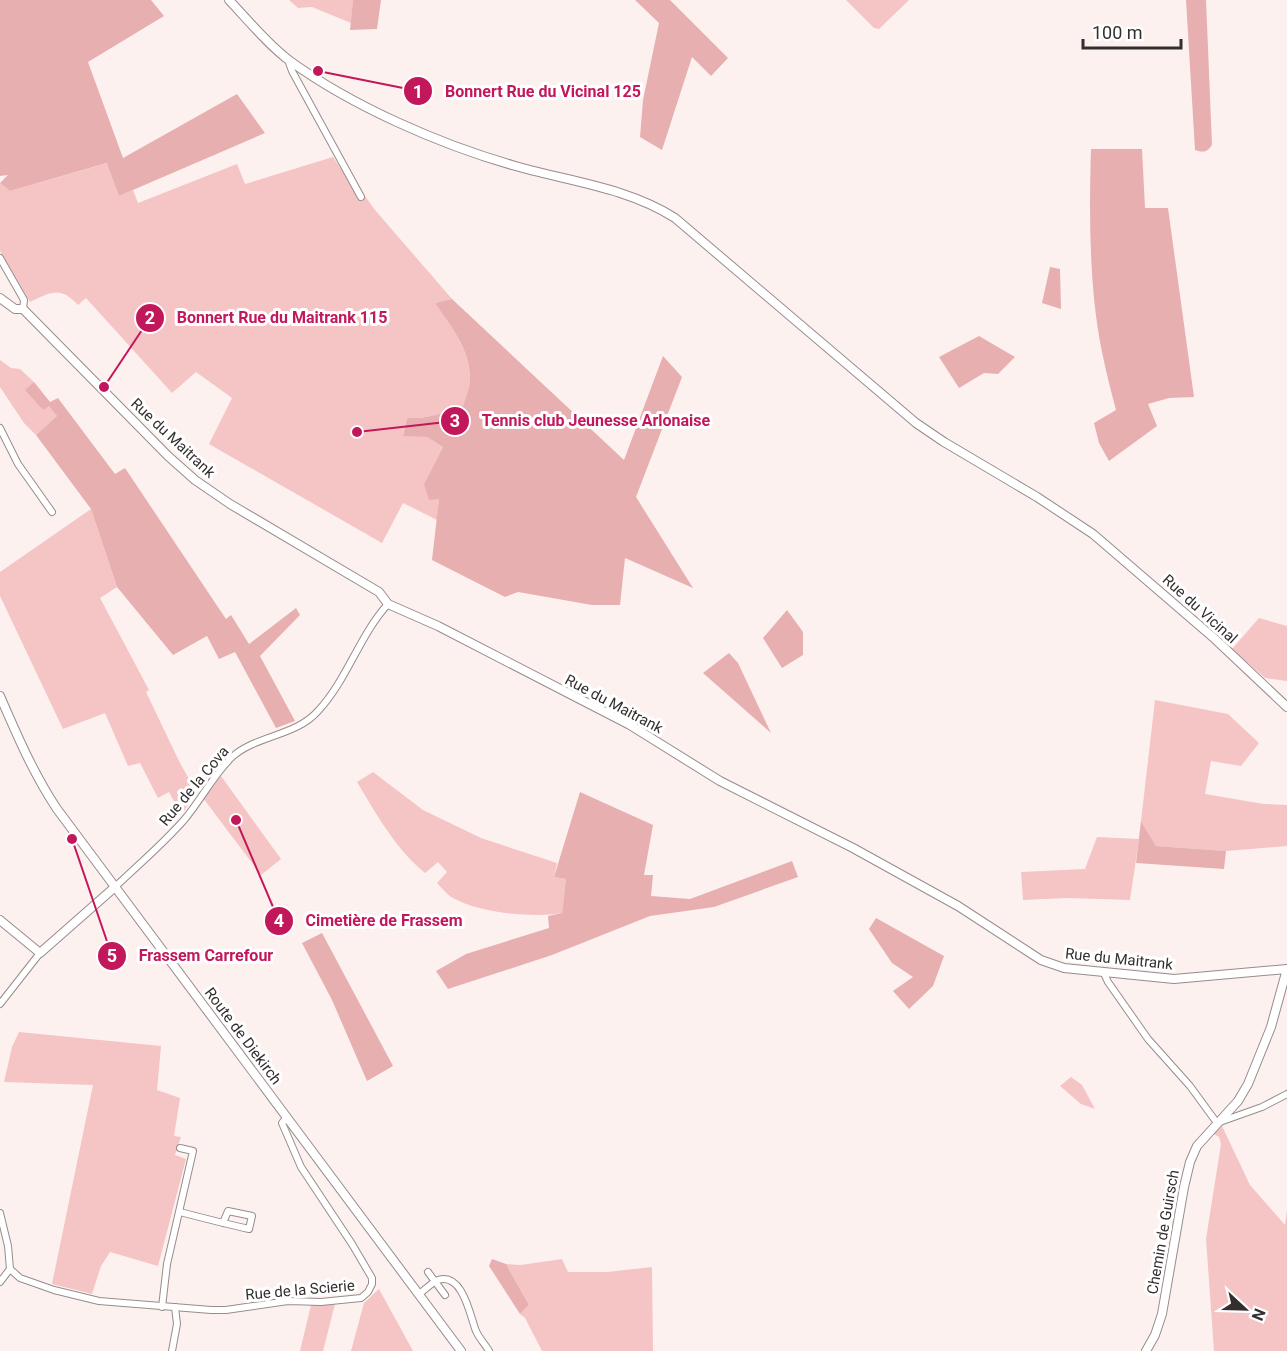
<svg xmlns="http://www.w3.org/2000/svg" width="1287" height="1351" viewBox="0 0 1287 1351" font-family="Roboto,sans-serif">
  <style>
    .green { fill: #f5c4c4 }
    .forest { fill: #e7afaf }
    .lines { fill: none; stroke-linecap: round; stroke-linejoin: round }
    .minor-casing { stroke: #978c8c; stroke-width: 8 }
    .tertiary-casing { stroke: #978c8c; stroke-width: 10 }
    .secondary-casing { stroke: #978c8c; stroke-width: 10 }
    .minor { stroke: #fff; stroke-width: 6 }
    .tertiary { stroke: #fff; stroke-width: 8 }
    .secondary { stroke: #fff; stroke-width: 8 }
    .labels { text-anchor: middle; stroke-width: 6; stroke-linejoin: round; paint-order: stroke }
    .street-label { font-size: 15px; fill: #342f2f; stroke: #fff }
    .leader { fill: none; stroke: #c2185b; stroke-width: 2 }
    .callout-dot { fill: #c2185b; stroke: #fff; stroke-width: 2 }
    .mark-label { font-size: 18px; text-anchor: middle; font-weight: bold; fill: #fff }
    .callout-label { font-size: 16px; text-anchor: middle; font-weight: bold; fill: #c2185b; stroke: #fff; stroke-width: 6; stroke-linejoin: round; paint-order: stroke }
  </style>
  <rect width="100%" height="100%" fill="#fdf1f0"/>
  <g class="green">
    <polygon points="289,0 353,0 351,23 312,7 298,8"/>
    <polygon points="846,0 909,0 879,29 874,28"/>
    <path d="M333,157L341,169L350,175L375,210L452,299L435,303C451,327 471,351 470,381C469,391 465,401 462,409L421,418H407L403,435L427,437L443,447L424,484L439,499L437,520L403,503L382,543L209,444L232,398L196,372L172,393L86,298L78,305C60,286 52,292 30,302L0,251V183L10,191L108,163L119,196L133,190L138,203L237,164L245,184Z"/>
    <polygon points="0,360 11,368 20,369 34,382 26,390 43,410 49,405 57,416 36,435 24,423 0,387"/>
    <polygon points="91,509 117,587 100,598 149,690 146,692 179,761 196,792 184,811 179,803 176,805 169,792 158,798 140,763 128,766 105,713 63,729 0,596 0,572"/>
    <polygon points="1259,618 1287,626 1287,681 1265,678 1232,649"/>
    <polygon points="1155,700 1228,714 1259,743 1241,766 1211,761 1205,794 1264,804 1287,805 1287,846 1226,851 1156,846 1141,821"/>
    <path d="M373,772L423,810L481,838L557,863L554,877L566,879L562,913C534,918 480,913 455,899C448,896 442,888 437,883L447,872L438,862L425,873C395,848 377,815 357,782Z"/>
    <polygon points="221,776 281,859 261,875 203,798"/>
    <polygon points="1097,837 1139,839 1130,900 1067,898 1023,900 1021,872 1085,869"/>
    <polygon points="19,1032 161,1046 157,1090 180,1098 174,1136 181,1137 175,1155 186,1159 158,1266 110,1252 101,1266 92,1294 52,1284 93,1085 4,1082 12,1047"/>
    <polygon points="1071,1077 1082,1085 1095,1109 1081,1104 1060,1086"/>
    <polygon points="1222,1126 1250,1185 1285,1225 1287,1210 1287,1351 1214,1351 1206,1239 1221,1144 1219,1137 1212,1133"/>
    <polygon points="562,1259 568,1272 607,1272 652,1267 653,1351 542,1351 525,1318 520,1314 529,1305 506,1264 521,1265"/>
    <polygon points="379,1289 413,1351 351,1351 364,1303"/>
    <polygon points="335,1304 323,1351 300,1351 311,1305"/>
  </g>
  <g class="forest">
    <polygon points="0,0 151,0 164,16 88,62 123,158 237,94 265,133 119,196 107,163 10,191 0,183 8,175 0,176"/>
    <polygon points="353,0 381,0 377,29 350,30"/>
    <polygon points="635,0 670,0 728,58 711,76 692,57 662,150 640,137 643,100 659,23"/>
    <path d="M1186,0H1206L1212,145C1207,152 1204,153 1195,150Z"/>
    <path d="M1091,149H1142L1145,208H1168L1194,397L1169,398L1148,404L1157,426L1109,461L1099,443L1094,423L1116,410C1111,391 1106,372 1102,352C1089,289 1089,214 1091,149Z"/>
    <polygon points="1050,267 1060,269 1061,309 1042,303"/>
    <path d="M452,299L624,460L663,356L682,377L636,497L693,588L625,558L620,605H592L518,592L505,597L432,560L439,499L429,500L424,484L443,447L427,437L403,436L407,418H421L462,409C465,400 469,390 470,381C471,350 451,327 435,303Z"/>
    <polygon points="979,336 1015,357 998,374 984,373 959,388 939,357"/>
    <polygon points="34,382 50,402 58,398 115,474 125,468 226,619 231,615 249,644 296,608 300,615 260,656 295,721 276,728 235,652 219,659 207,636 173,655 117,587 91,509 36,435 57,416 49,406 43,410 25,390"/>
    <polygon points="787,610 803,632 803,655 782,668 763,638"/>
    <polygon points="729,653 738,663 771,733 703,673"/>
    <polygon points="580,792 653,825 644,875 653,875 651,896 690,899 792,861 798,877 714,907 650,916 552,955 448,989 436,971 466,954 549,928 548,916 562,913 566,879 554,877"/>
    <polygon points="1141,821 1156,846 1226,851 1224,869 1136,863"/>
    <polygon points="876,918 944,956 933,986 909,1009 893,991 913,977 892,963 869,929"/>
    <polygon points="322,933 393,1066 367,1081 332,1000 302,943"/>
    <polygon points="492,1259 506,1264 529,1305 520,1314 489,1266"/>
  </g>
  <g class="lines">
    <defs>
      <g id="minor">
        <polyline points="288,60 292,71 361,197"/>
        <polyline points="0,258 24,300 23,309"/>
        <polyline points="0,428 18,464 52,512"/>
        <path d="M115,887C138,865 163,844 184,820C201,800 212,777 231,758C255,735 295,737 318,711C347,680 359,636 388,604"/>
        <polyline points="1103,971 1108,982 1148,1039 1190,1086 1217,1123 1262,1107 1287,1094"/>
        <polyline points="0,1004 40,953"/>
        <path d="M180,1212C203,1218 226,1224 249,1229L252,1216L228,1211L223,1223"/>
        <polyline points="0,1213 8,1246 10,1269 0,1282"/>
        <polyline points="10,1269 20,1278 54,1290 99,1301 211,1310 226,1310 288,1301 321,1302 361,1298 368,1292 372,1284 372,1278 352,1244 301,1167 282,1123 287,1117"/>
        <polyline points="428,1272 445,1295"/>
        <path d="M419,1294C425,1290 431,1283 438,1280C463,1272 470,1316 476,1331C479,1338 485,1344 489,1351"/>
        <polyline points="162,1307 167,1264 193,1151 180,1148"/>
        <polyline points="172,1351 177,1324 175,1307"/>
      </g>
      <g id="tertiary">
        <path d="M229,0C248,20 268,45 290,61C352,106 439,144 512,165C566,181 627,187 675,218L916,423L944,442L1037,497L1093,534L1215,639L1287,707"/>
        <polyline points="0,298 15,309 23,309 168,456 195,480 230,504 379,592 388,604 438,626 630,725 720,781 853,848 958,906 1041,960 1064,968 1174,979 1287,969"/>
        <polyline points="0,920 40,953 115,887"/>
        <polyline points="1146,1351 1155,1335 1162,1314 1184,1187 1190,1162 1197,1146 1238,1101 1248,1084 1271,1027 1287,969"/>
      </g>
      <path id="secondary" d="M0,696C17,735 33,773 57,809L461,1351"/>
    </defs>
    <use href="#minor" class="minor-casing"/>
    <use href="#tertiary" class="tertiary-casing"/>
    <use href="#secondary" class="secondary-casing"/>
    <use href="#minor" class="minor"/>
    <use href="#tertiary" class="tertiary"/>
    <use href="#secondary" class="secondary"/>
  </g>
  <g class="labels">
    <g class="street-label">
      <text transform="translate(173 438) rotate(43)" y="5">Rue du Maitrank</text>
      <text transform="translate(1200 609) rotate(42)" y="5">Rue du Vicinal</text>
      <text transform="translate(614 704) rotate(28)" y="5">Rue du Maitrank</text>
      <text transform="translate(194 786) rotate(-50)" y="5">Rue de la Cova</text>
      <text transform="translate(1119 959) rotate(6)" y="5">Rue du Maitrank</text>
      <text transform="translate(243 1036) rotate(53)" y="5">Route de Diekirch</text>
      <text transform="translate(1163 1232) rotate(-80)" y="5">Chemin de Guirsch</text>
      <text transform="translate(300 1290) rotate(-5)" y="5">Rue de la Scierie</text>
    </g>
  </g>
  <path class="leader" d="M318 71L418 91M104 387L150 318M357 432L455 421M236 820L279 921M72 839L112 956"/>
  <g class="callout-dot">
    <circle cx="318" cy="71" r="6"/>
    <circle cx="104" cy="387" r="6"/>
    <circle cx="357" cy="432" r="6"/>
    <circle cx="236" cy="820" r="6"/>
    <circle cx="72" cy="839" r="6"/>
    <circle cx="418" cy="91" r="15"/>
    <circle cx="150" cy="318" r="15"/>
    <circle cx="455" cy="421" r="15"/>
    <circle cx="279" cy="921" r="15"/>
    <circle cx="112" cy="956" r="15"/>
  </g>
  <g class="mark-label">
    <text x="418" y="98">1</text>
    <text x="150" y="324">2</text>
    <text x="455" y="427">3</text>
    <text x="279" y="927">4</text>
    <text x="112" y="962">5</text>
  </g>
  <g class="callout-label">
    <text x="543" y="97">Bonnert Rue du Vicinal 125</text>
    <text x="282" y="323">Bonnert Rue du Maitrank 115</text>
    <text x="596" y="426">Tennis club Jeunesse Arlonaise</text>
    <text x="384" y="926">Cimetière de Frassem</text>
    <text x="206" y="961">Frassem Carrefour</text>
  </g>
  <g transform="translate(1245 1309) rotate(112)" stroke="#ffffff" stroke-width="4.5" paint-order="stroke">
  <path d="M0-4.5L10 22L0 15L-10 22Z" fill="#342f2f"/>
  <text y="-9" font-size="16" font-weight="bold" text-anchor="middle" fill="#342f2f">N</text>
  </g>
  <path d="M1083 39v9h98v-9" fill="none" stroke="#342f2f" stroke-width="3"/>
  <text x="1092" y="39" font-size="18" fill="#342f2f" stroke="#ffffff" stroke-width="4.5" paint-order="stroke">100 m</text>
</svg>
